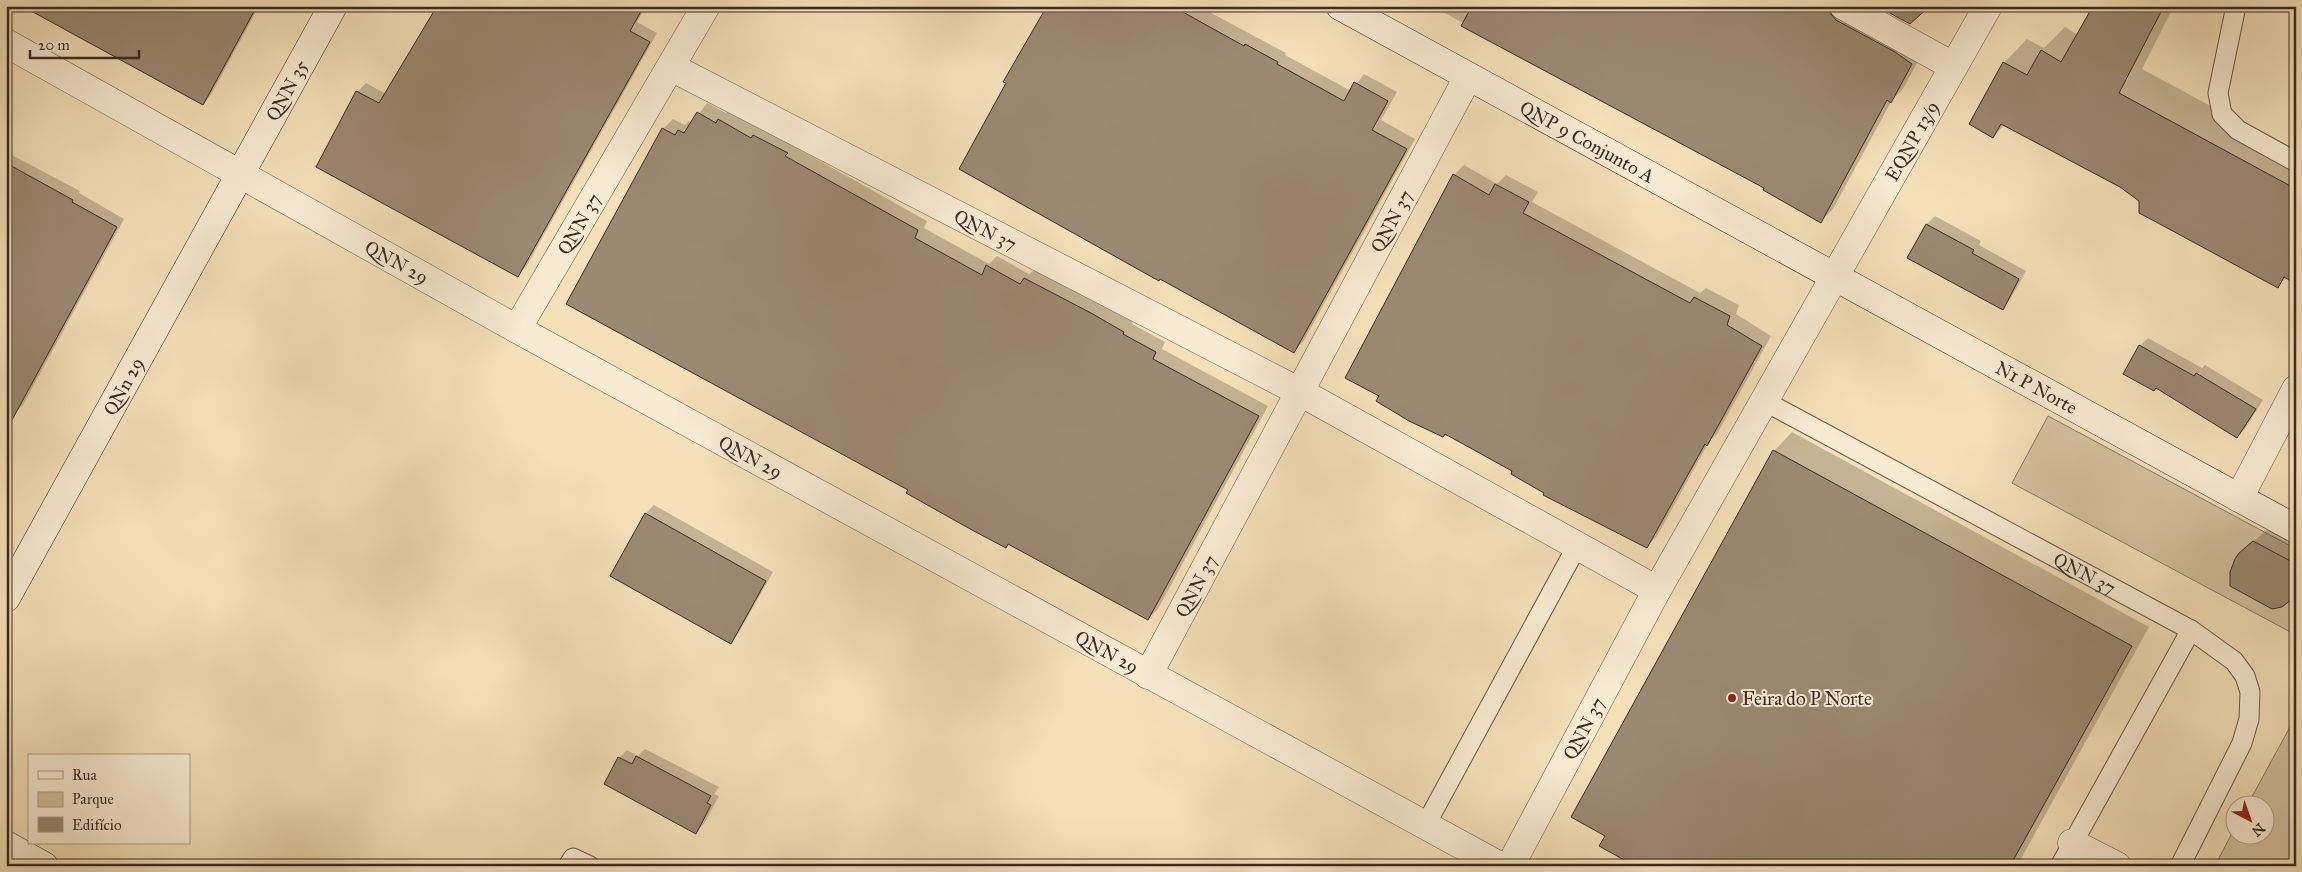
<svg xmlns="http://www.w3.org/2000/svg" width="2302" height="872" viewBox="0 0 2302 872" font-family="'IM FELL Great Primer',serif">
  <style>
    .green { fill: #d5c1a0; stroke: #887662 }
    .shadow { fill: #0003 }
    .building { fill: #9b8971; stroke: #3a2a24 }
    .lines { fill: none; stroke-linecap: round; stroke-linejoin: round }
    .lane-casing { stroke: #695849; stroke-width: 21 }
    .street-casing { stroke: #695849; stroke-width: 29 }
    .secondary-casing { stroke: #3a2a24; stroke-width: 29 }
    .lane { stroke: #f8ebd2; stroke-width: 19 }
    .street { stroke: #f8ebd2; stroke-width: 28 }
    .secondary { stroke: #f8ebd2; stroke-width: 28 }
    .poi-dot { fill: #8f2418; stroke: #f8ebd2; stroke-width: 2 }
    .labels { text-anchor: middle; stroke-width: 4; stroke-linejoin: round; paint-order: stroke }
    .street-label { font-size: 19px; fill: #3a2a24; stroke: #f8ebd2 }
    .poi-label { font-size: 19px; fill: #3a2a24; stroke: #f8ebd2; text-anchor: start }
  </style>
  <rect width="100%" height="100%" fill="#f5e0b9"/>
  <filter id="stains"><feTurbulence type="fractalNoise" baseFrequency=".004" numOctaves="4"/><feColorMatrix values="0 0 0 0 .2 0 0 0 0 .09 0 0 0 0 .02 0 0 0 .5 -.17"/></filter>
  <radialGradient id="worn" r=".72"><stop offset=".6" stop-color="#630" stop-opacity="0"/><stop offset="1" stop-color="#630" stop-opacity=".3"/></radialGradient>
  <g class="green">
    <polygon points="2048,416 2296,549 2296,635 2012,483"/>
    <polygon points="2296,716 2296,866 2215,866 2234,829 2234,834 2264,834 2264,804 2248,804"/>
  </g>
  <g class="shadow">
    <polygon points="41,6 259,6 211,95 203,104"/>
    <polygon points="432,6 646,6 637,22 657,33 526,267 517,276 357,92 366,83 386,94 437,8"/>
    <polygon points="1049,6 1198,6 1286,53 1285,55 1351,91 1364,74 1397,92 1381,120 1415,139 1303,342 1294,351"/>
    <polygon points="1432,6 1847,6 1923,52 1903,89 1892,100 1833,209 1821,221 1766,188"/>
    <polygon points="2094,6 2174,6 2142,69 2296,152 2296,282 2287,277 2277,286 2120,186 2005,124 1993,137 2004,63 2027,39 2044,48 2065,27 2078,35"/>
    <polygon points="707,103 726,113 729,110 927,221 924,228 989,264 997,256 1029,274 1035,269 1101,304 1133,322 1132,324 1165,342 1162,349 1268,406 1158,609 1148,619 909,489 663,129 673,119 685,125 689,121 692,123"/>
    <polygon points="6,152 80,191 79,193 124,219 23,405 15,413 6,408"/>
    <polygon points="1464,165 1497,184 1506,175 1538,192 1532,202 1700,293 1706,288 1739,305 1736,314 1771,336 1717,434 1709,442 1657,536 1647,546 1546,492 1454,175"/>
    <polygon points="1935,216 1981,241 1979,245 2026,271 2010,300 2002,308 1927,224"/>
    <polygon points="2148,338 2202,368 2205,365 2263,400 2245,429 2237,437 2140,346"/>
    <polygon points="1792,432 2149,627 2017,866 1638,866 1607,835 1774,451"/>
    <polygon points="654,505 773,572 738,634 730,642 611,575 646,513"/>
    <polygon points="2271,526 2296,539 2296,593 2240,554"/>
    <polygon points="645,749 719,787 714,794 719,796 704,824 696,832 619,758 627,750 638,756"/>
  </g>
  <g class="building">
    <polygon points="22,6 257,6 203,105"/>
    <polygon points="437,6 644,6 630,31 650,42 518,277 316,167 356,91 379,103"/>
    <polygon points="1047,6 1172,6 1244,46 1245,44 1278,62 1277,64 1344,101 1354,82 1388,101 1372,130 1407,149 1294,353 1160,279 1159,281 959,169 1006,83 1003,82"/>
    <polygon points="1472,6 1828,6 1831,14 1836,20 1895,52 1912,64 1891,103 1887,100 1821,223 1763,190 1764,188 1461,26"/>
    <polygon points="1877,6 1930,6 1910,24"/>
    <polygon points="2093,6 2164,6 2119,93 2296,189 2296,284 2284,277 2278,288 2158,223 2139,213 2139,201 2120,187 2001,124 1993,138 1969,124 2003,62 2027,75 2041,50 2061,62"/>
    <polygon points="697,112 716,123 718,119 751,138 753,135 788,153 785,156 918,230 915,238 982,275 986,265 1020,284 1024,278 1091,313 1124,332 1123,334 1156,352 1153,359 1259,416 1148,620 1008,544 1006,548 972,530 906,493 908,490 566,304 662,128 675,135 678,130 684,133"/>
    <polygon points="6,163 73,200 72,202 117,227 6,431"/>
    <polygon points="1453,174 1489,195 1495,184 1529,202 1523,213 1690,303 1694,297 1730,316 1727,325 1762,346 1707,446 1705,444 1647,548 1543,495 1544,493 1511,474 1512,471 1445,434 1443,437 1409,421 1376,401 1379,396 1345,378"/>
    <polygon points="1926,224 1974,250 1972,253 2019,279 2003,310 1907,258"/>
    <polygon points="2139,345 2194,376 2196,373 2256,409 2237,438 2156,388 2154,391 2123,374"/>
    <polygon points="1773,450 2132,646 2010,866 1635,866 1599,846 1605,836 1571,817"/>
    <polygon points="645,513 766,581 731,644 610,576"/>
    <polygon points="2253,541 2296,564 2296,596 2282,607 2272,609 2230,586 2230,572 2235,559 2239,553"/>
    <polygon points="636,756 711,796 707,803 711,805 696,834 604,784 618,757 632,764"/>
  </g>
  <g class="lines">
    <defs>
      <g id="lane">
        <polyline points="2236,6 2218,93 2222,114 2238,130 2296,162"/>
        <path id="s1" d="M1764,401L2191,630L2234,661L2245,676L2250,692L2249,719L2242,743L2180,866"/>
        <polyline points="1425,826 1577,546"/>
        <polyline points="568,866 573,858 590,866"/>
        <polyline points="2060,866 2191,630"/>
      </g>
      <g id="street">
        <polyline points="1844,6 1953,66"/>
        <path id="s2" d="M6,43L517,329L1500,866"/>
        <path id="s3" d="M671,67L1300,392L1657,590"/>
        <path id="s4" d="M517,329L706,6"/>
        <polyline points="2239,498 2296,389"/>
        <path id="s5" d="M1148,675L1468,77"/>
        <polyline points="2072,843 2117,866"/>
        <path id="s6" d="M1510,866L1657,590L1988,6"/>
      </g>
      <g id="secondary">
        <path id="s7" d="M1340,6L2296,529"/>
        <path id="s8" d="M6,598L333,6"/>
        <polyline points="6,845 44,866"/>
      </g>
    </defs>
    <use href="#lane" class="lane-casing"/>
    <use href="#street" class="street-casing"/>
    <use href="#secondary" class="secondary-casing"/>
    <use href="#lane" class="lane"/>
    <use href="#street" class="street"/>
    <use href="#secondary" class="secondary"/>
  </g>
  <circle class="poi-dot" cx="1732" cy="698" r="5"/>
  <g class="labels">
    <g class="street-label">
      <text dy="7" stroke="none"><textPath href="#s8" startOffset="580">QNN 35</textPath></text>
      <text dy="7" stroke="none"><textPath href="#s7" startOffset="282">QNP 9 Conjunto A</textPath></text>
      <text dy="7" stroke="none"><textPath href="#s6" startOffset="829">EQNP 13/9</textPath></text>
      <text dy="7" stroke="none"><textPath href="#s5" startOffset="515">QNN 37</textPath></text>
      <text dy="7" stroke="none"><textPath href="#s4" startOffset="122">QNN 37</textPath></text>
      <text dy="7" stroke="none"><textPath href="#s3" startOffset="354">QNN 37</textPath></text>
      <text dy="7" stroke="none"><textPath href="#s2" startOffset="448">QNN 29</textPath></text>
      <text dy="7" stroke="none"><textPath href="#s8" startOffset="242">QNn 29</textPath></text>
      <text dy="7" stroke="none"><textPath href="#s7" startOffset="794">N1 P Norte</textPath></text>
      <text dy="7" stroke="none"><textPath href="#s2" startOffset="852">QNN 29</textPath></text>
      <text dy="7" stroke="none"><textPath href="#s1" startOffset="364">QNN 37</textPath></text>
      <text dy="7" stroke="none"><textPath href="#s5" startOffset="101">QNN 37</textPath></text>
      <text dy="7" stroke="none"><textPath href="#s2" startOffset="1258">QNN 29</textPath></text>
      <text dy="7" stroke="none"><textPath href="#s6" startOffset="156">QNN 37</textPath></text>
    </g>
    <g class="poi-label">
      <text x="1742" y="705">Feira do P Norte</text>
    </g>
  </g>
  <rect width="2302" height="872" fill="none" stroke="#f5e0b9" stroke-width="25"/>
  <rect x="8" y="8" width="2287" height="857" fill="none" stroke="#3a2a24" stroke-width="2.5"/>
  <rect x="12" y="12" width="2277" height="847" fill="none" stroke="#3a2a24"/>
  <rect x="28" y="754" width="162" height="90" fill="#f8ebd2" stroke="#ac9e8c"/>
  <rect x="38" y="771" width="25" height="8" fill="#f8ebd2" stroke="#ac9e8c"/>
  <text x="72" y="780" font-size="15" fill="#3a2a24">Rua</text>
  <rect x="38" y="792" width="25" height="15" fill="#d5c1a0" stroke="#ac9e8c"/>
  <text x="72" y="804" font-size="15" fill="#3a2a24">Parque</text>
  <rect x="38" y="817" width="25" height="15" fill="#9b8971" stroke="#ac9e8c"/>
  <text x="72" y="830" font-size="15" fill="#3a2a24">Edifício</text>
  <g transform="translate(2250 820) rotate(139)"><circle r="24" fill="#f8ebd2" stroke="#ac9e8c"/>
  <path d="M0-4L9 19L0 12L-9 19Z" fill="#8f2418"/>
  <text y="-8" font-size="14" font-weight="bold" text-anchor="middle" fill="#3a2a24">N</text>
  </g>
  <path d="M30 50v8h109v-8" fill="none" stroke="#3a2a24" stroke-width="2.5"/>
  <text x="38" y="50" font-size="15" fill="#3a2a24" stroke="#f8ebd2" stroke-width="4" paint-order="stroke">20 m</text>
  <rect width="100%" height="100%" filter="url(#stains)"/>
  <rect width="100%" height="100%" fill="url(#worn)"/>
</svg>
